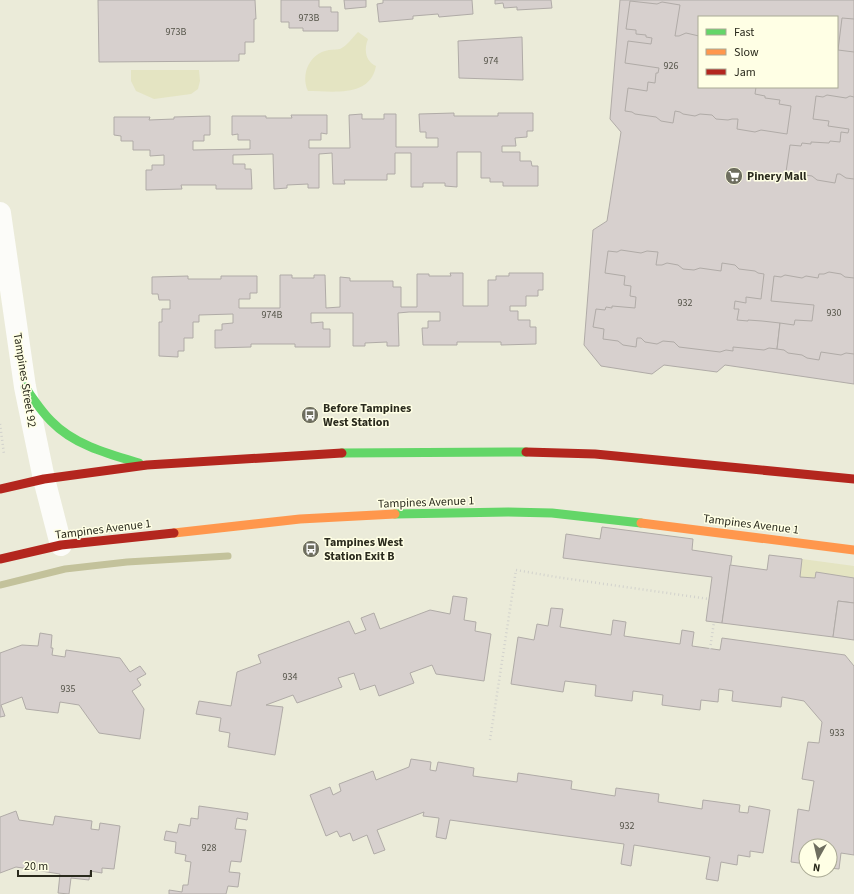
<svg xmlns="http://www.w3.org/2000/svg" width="854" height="894" viewBox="0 0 854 894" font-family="'Source Sans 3',sans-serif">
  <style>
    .green { fill: #e4e4c2 }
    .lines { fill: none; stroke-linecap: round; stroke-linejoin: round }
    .stream { stroke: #c3c29b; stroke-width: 7 }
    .building { fill: #d7d0ce; stroke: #b0aba7; fill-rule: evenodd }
    .path { stroke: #d2d2cd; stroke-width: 2.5; stroke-dasharray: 1 3; stroke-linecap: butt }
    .street { stroke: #fcfcf9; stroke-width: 22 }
    .fast { stroke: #63d668; stroke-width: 9 }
    .slow { stroke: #ff974d; stroke-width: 9 }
    .jam { stroke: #b3261e; stroke-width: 9 }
    .labels { text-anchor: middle; stroke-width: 3; stroke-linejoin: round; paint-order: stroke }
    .number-label { font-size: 10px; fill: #555449 }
    .poi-label { font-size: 12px; font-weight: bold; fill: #2a2a1d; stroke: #ffffe5; text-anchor: start }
    .street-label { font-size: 12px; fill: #2a2a1d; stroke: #ffffe5 }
  </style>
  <rect width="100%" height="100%" fill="#ebebd9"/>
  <g class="green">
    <path d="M358,32L368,39C364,49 365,61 376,66C370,98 332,91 308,91C301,76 308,56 325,51C330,49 335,50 340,49C347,46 353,37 358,32Z"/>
    <polygon points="131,70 199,70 200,81 198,89 191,94 154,99 136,91 131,81"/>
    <polygon points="802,559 854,566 854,578 816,572 815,578 800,577"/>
  </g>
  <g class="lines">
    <polyline class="stream" points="0,585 65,569 127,562 228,556"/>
  </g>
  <g class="building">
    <polygon points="98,0 255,0 256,19 254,19 254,42 245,42 245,54 239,54 239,61 99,62"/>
    <polygon points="281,0 319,0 319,7 331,7 331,12 338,12 338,31 303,31 303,28 289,28 289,22 281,22"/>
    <polygon points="344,0 366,0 366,7 345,9"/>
    <polygon points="383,0 472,0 473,14 439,17 438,14 413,16 413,19 379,22 377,4 383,3"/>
    <polygon points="495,0 551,0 552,8 517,10 517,7 504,8 503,3 495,4"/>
    <path d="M620,0H854V384L725,365L717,372L664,365L652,374L601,366L584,345L593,230L607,221L621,132L610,119ZM699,17H837V87H699Z"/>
    <polygon points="630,1 657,4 662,2 680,5 675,36 679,36 686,33 699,36 699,87 756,87 755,94 765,96 765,98 780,100 779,104 791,106 787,134 761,130 755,132 737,129 738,119 732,119 728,120 716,119 712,115 700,114 695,116 683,114 680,112 675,111 673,123 661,121 656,117 635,114 632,112 625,111 628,88 647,91 648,82 655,83 656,73 658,73 659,68 625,63 628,41 651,44 652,38 646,37 646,35 636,34 636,30 626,29"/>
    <polygon points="842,18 854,19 854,52 838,50"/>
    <polygon points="522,37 523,80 459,78 458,41"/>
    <polygon points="827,95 846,98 850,96 854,97 854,179 846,178 840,174 837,174 835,183 817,180 812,176 786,172 790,145 801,146 802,143 811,144 811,142 829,143 830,141 840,142 841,132 848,133 849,129 828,126 829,121 813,119 816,96 823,97"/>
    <polygon points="454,113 454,116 498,116 498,113 533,113 533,131 527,131 527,137 515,138 516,146 502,146 502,152 520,152 520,161 531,161 532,166 538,166 538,186 503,186 503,182 490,182 490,178 481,178 481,152 457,152 457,187 445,186 445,183 423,183 423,187 411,187 411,153 395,153 395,174 387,174 387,180 344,180 345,184 333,184 332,153 319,154 319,188 308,188 308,184 287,185 287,188 274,189 273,154 233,155 233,164 245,164 245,169 251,169 252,189 216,189 216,185 181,185 182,189 146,190 146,170 152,170 152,165 164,165 164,155 150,156 150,150 133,150 133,141 121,141 121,136 114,135 114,117 150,117 149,120 174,119 174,117 210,116 210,135 204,135 204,141 193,141 193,150 250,149 250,140 238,140 238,134 232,135 232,116 266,116 266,118 292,118 291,115 327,115 327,134 321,133 321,140 309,140 309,148 350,148 349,115 362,114 362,119 384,119 384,114 396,114 396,147 438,147 438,138 426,138 426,132 420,132 419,114"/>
    <polygon points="621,250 641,253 647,251 658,252 656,265 662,265 667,263 678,265 683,269 694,270 700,268 721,271 722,263 735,265 739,269 755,271 758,273 764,274 761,299 746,297 746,303 735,301 734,309 739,309 737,320 748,321 748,320 762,321 780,323 777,349 769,348 764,350 733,347 733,351 726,350 720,352 679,347 674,342 663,341 657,344 645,342 641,338 637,338 636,347 623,345 618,341 603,339 604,329 593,327 596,309 605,310 606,307 612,308 612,306 635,308 636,297 630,296 631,286 624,285 625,276 605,273 608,251 617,252"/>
    <polygon points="829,272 841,274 845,277 854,278 854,354 846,353 841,355 821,352 819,360 807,358 802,355 788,353 784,350 777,349 780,323 794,325 795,320 812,321 814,305 771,301 774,276 781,277 785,275 802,278 806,276 818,278 819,274 824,274"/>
    <polygon points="450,273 463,273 463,306 488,306 488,280 496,280 496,276 509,276 509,273 543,273 543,290 538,290 538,296 526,296 526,306 510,306 510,311 518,311 518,320 530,320 530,327 536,327 536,344 501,345 501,342 457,342 457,345 423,345 422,328 428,328 428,321 440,321 440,312 409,312 398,313 399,346 387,346 387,342 365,343 365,346 353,346 353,313 311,313 311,323 323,322 323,329 330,329 330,347 295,347 295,344 251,344 251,347 215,348 215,330 222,330 222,324 233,323 233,314 199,315 199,322 193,322 193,338 184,338 184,351 178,351 178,357 159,356 159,322 162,322 162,309 170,309 170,300 159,300 158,294 152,294 152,277 188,276 188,279 221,279 221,276 257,276 257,293 250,293 250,299 239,299 239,308 280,308 280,275 292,275 292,278 314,278 314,275 325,275 326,308 340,307 340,277 350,278 350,281 393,281 393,287 401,287 401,307 417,307 417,274 429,274 429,276 451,276"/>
    <polygon points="602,527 693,539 692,550 732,556 722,623 706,621 712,577 563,558 566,534 600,539"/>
    <polygon points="769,555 802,559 800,577 815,578 816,572 854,578 854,603 838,601 833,637 722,623 730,565 767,570"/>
    <polygon points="453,596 467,598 464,620 476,622 475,631 491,634 484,681 436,674 432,665 410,673 414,683 379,696 375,685 360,690 354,673 338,678 342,687 297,703 293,695 266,705 283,707 275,755 228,747 230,733 219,731 221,718 196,714 199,701 231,706 237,672 261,663 258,655 349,621 355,634 366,630 361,618 374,613 380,629 430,610 450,614"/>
    <polygon points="838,601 854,603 854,640 833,637"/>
    <polygon points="551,608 563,609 560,627 611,635 613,620 626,622 624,636 680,644 682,630 694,632 692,646 720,650 722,638 845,655 854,666 854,855 841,853 839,869 830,868 830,846 806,846 806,864 791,862 798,809 809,811 814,781 802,779 808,742 819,743 822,722 804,701 782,697 781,707 732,701 733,691 719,689 718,702 701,700 700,710 662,705 663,695 633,691 632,701 595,696 596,685 565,681 563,692 511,684 518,637 534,640 537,624 548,626"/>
    <polygon points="40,633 52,635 51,648 53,648 52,655 65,657 66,650 120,658 130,672 140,666 146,674 137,679 141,685 132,691 144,709 140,739 99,733 79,705 60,702 58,713 26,709 22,697 1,705 5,716 0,717 0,653 22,645 38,646"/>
    <polygon points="411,759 431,762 430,770 436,771 438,762 474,768 473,776 517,782 518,773 572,781 571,789 615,796 616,788 659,794 658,802 702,809 703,800 740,805 739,812 748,813 749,806 770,810 763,853 750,851 750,857 738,855 737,865 721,862 718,881 706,879 710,857 634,845 631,866 621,864 624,844 450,820 446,839 436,837 439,818 423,816 424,812 377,830 385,850 374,854 367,835 353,841 350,833 340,837 337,831 326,836 310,795 330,787 333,795 341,791 339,784 373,771 376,780 409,767"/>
    <polygon points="199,806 248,813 247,820 237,818 235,829 246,830 241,862 231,861 229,872 240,873 238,887 228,886 226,894 169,894 169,890 182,892 183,885 188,885 191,862 185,861 186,855 175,853 176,842 164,840 166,831 177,833 179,824 190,826 191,818 198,819"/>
    <polygon points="16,811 19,820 53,825 55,816 92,821 91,829 99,830 100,823 120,826 114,869 102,868 102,873 90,871 89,880 71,878 69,894 58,893 60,874 16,867 0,873 0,817"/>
  </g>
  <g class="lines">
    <g class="path">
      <polyline points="0,424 4,454"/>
      <polyline points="710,649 714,622"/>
      <polyline points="490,740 516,570 556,577 709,599"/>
    </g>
    <polyline class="street" points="0,213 25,387 44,479 61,545"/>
    <g class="fast">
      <path d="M25,387C33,399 41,411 51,421C74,445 108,454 139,463"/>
      <polyline points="342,453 526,452"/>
      <polyline points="395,514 508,512 552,513 641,523"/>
    </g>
    <g class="slow">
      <polyline points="641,523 854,550"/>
      <polyline points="174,533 300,519 395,514"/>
    </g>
    <g class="jam">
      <polyline points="526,452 595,454 854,479"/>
      <polyline points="0,489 44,479 147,465 342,453"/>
      <polyline points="0,559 61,545 174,533"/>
    </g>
  </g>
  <defs>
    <symbol id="supermarket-disc" viewBox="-11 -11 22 22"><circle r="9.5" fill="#6e6e5f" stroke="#ffffe5"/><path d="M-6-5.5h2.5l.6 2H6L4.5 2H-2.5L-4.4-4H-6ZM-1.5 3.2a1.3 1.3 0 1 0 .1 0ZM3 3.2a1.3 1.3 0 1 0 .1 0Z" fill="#fff"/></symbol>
    <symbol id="bus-disc" viewBox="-11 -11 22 22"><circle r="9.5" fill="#6e6e5f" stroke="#ffffe5"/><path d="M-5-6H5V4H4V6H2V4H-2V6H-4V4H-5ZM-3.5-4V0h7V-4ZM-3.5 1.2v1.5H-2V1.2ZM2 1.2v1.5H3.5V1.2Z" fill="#fff"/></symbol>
  </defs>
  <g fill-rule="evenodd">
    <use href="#supermarket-disc" x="724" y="166" width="20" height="20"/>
    <use href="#bus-disc" x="300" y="405" width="20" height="20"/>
    <use href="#bus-disc" x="301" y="539" width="20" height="20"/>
  </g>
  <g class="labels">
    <g class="number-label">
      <text x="309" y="21">973B</text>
      <text x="176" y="35">973B</text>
      <text x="491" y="64">974</text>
      <text x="671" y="69">926</text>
      <text x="685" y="306">932</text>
      <text x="834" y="316">930</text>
      <text x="272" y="318">974B</text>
      <text x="290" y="680">934</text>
      <text x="68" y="692">935</text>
      <text x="837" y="736">933</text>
      <text x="627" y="829">932</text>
      <text x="209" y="851">928</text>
    </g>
    <g class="poi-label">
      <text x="747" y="180">Pinery Mall</text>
      <text x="323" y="412">Before Tampines<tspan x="323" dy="14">West Station</tspan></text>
      <text x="324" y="546">Tampines West<tspan x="324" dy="14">Station Exit B</tspan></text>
    </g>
    <g class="street-label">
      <text transform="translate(25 380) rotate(81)" y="4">Tampines Street 92</text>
      <text transform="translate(426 502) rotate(-2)" y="4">Tampines Avenue 1</text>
      <text transform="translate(751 524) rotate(7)" y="4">Tampines Avenue 1</text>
      <text transform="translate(103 529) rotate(-7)" y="4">Tampines Avenue 1</text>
    </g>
  </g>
  <rect x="698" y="16" width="140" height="72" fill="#ffffe5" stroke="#aaaa95"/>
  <rect x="706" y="29" width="20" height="6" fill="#63d668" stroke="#aaaa95"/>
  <text x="734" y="36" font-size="12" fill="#2a2a1d">Fast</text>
  <rect x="706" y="49" width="20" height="6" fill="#ff974d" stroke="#aaaa95"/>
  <text x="734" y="56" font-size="12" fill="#2a2a1d">Slow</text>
  <rect x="706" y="69" width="20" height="6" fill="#b3261e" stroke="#aaaa95"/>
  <text x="734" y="76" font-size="12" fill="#2a2a1d">Jam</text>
  <g transform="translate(818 858) rotate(188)"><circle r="19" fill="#ffffe5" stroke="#aaaa95"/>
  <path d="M0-3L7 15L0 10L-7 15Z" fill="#6e6e5f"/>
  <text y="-6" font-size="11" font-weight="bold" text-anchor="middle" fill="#2a2a1d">N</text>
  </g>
  <path d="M18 870v6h73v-6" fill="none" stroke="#2a2a1d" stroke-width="2"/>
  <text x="24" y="870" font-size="12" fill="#2a2a1d" stroke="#ffffe5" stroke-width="3" paint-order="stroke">20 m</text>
</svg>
